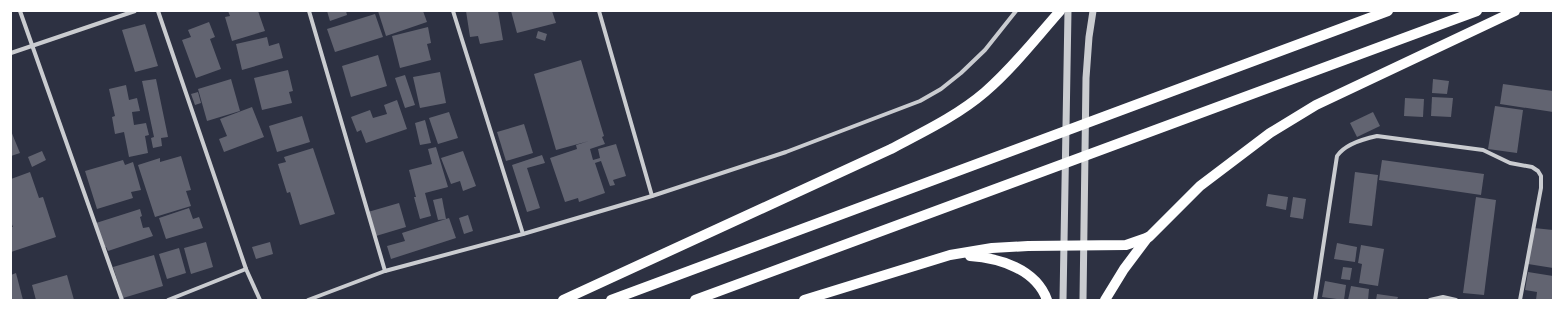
<svg xmlns="http://www.w3.org/2000/svg" width="1564" height="311" viewBox="0 0 1564 311" font-family="Roboto,sans-serif">
  <style>
    .building { fill: #626471 }
    .lines { fill: none; stroke-linecap: round; stroke-linejoin: round }
    .minor { stroke: #caccd0; stroke-width: 4 }
    .tertiary { stroke: #caccd0; stroke-width: 7 }
    .trunk { stroke: #fff; stroke-width: 10 }
  </style>
  <rect width="100%" height="100%" fill="#2d3142"/>
  <g class="building">
    <polygon points="228,11 258,11 265,31 232,41 225,17 230,16"/>
    <polygon points="327,11 346,11 347,15 330,21"/>
    <polygon points="378,11 423,11 427,22 386,36"/>
    <polygon points="466,11 498,11 503,40 480,44 478,36 470,37"/>
    <polygon points="511,11 552,11 556,23 517,33"/>
    <polygon points="375,14 383,37 335,52 327,29"/>
    <polygon points="209,22 215,37 210,39 221,69 196,78 182,40 191,37 188,30"/>
    <polygon points="145,24 158,66 135,72 122,30"/>
    <polygon points="428,27 431,43 427,44 431,60 400,68 392,36"/>
    <polygon points="538,31 547,34 545,41 536,38"/>
    <polygon points="267,37 269,46 279,43 283,58 242,70 236,44"/>
    <polygon points="378,55 387,86 351,97 342,66"/>
    <polygon points="581,60 604,136 602,137 605,144 590,149 593,160 600,158 598,149 616,144 626,176 613,180 615,185 610,186 601,161 595,163 605,193 579,202 578,198 565,202 550,158 577,149 576,145 589,141 556,150 534,74"/>
    <polygon points="288,70 293,91 289,92 292,103 262,110 254,78"/>
    <polygon points="440,72 446,103 420,108 413,77"/>
    <polygon points="405,75 415,105 405,108 395,78"/>
    <polygon points="156,79 168,137 161,138 162,146 153,148 151,138 154,137 142,81"/>
    <polygon points="231,79 240,111 207,121 198,89"/>
    <polygon points="1433,79 1449,81 1447,94 1432,93"/>
    <polygon points="1503,84 1553,91 1553,112 1500,104"/>
    <polygon points="126,85 129,100 137,98 140,111 132,112 134,125 146,123 149,135 145,136 148,153 129,157 124,132 115,134 112,117 115,116 109,89"/>
    <polygon points="198,92 201,103 195,105 191,94"/>
    <polygon points="1432,97 1453,98 1451,117 1431,116"/>
    <polygon points="1405,98 1424,99 1423,117 1404,116"/>
    <polygon points="397,100 407,129 366,143 361,130 357,132 351,117 370,110 373,118 387,114 384,105"/>
    <polygon points="1495,106 1523,110 1517,153 1488,149"/>
    <polygon points="252,107 264,137 224,152 219,139 227,136 220,119"/>
    <polygon points="449,112 458,138 438,144 429,118"/>
    <polygon points="1373,112 1380,126 1357,137 1350,123"/>
    <polygon points="302,116 310,142 277,152 269,126"/>
    <polygon points="425,120 431,143 420,145 415,123"/>
    <polygon points="524,124 533,153 506,161 497,132"/>
    <polygon points="11,131 20,153 11,156"/>
    <polygon points="436,147 448,187 425,193 431,216 420,219 414,197 416,197 409,170 432,164 428,149"/>
    <polygon points="313,148 335,214 300,225 290,192 287,193 278,164 286,162 284,157"/>
    <polygon points="42,151 46,160 32,167 28,157"/>
    <polygon points="463,151 476,186 463,191 460,181 451,184 441,158"/>
    <polygon points="542,155 545,163 527,168 540,208 527,212 512,165"/>
    <polygon points="181,156 191,190 186,191 191,206 155,217 138,165 160,158 160,162"/>
    <polygon points="123,160 125,165 133,162 141,190 131,192 133,198 97,209 85,171"/>
    <polygon points="1382,160 1484,174 1481,195 1379,180"/>
    <polygon points="30,172 39,198 43,197 56,237 11,252 11,227 13,227 11,222 11,179"/>
    <polygon points="1355,172 1378,175 1372,226 1349,223"/>
    <polygon points="1268,194 1288,197 1286,210 1266,206"/>
    <polygon points="1293,197 1306,199 1303,219 1290,217"/>
    <polygon points="1476,197 1496,200 1484,295 1463,293"/>
    <polygon points="442,198 446,219 438,220 433,200"/>
    <polygon points="399,203 406,227 376,236 368,212"/>
    <polygon points="189,208 193,219 199,217 203,228 166,239 159,218"/>
    <polygon points="140,209 142,216 140,217 143,228 149,227 153,236 108,251 106,247 104,247 96,223"/>
    <polygon points="468,215 473,231 464,234 459,218"/>
    <polygon points="449,218 456,238 391,259 387,246 405,241 402,233"/>
    <polygon points="1534,228 1553,230 1553,268 1528,264"/>
    <polygon points="206,242 213,267 191,274 184,248"/>
    <polygon points="270,242 273,254 256,259 252,247"/>
    <polygon points="1337,243 1357,247 1355,262 1334,259"/>
    <polygon points="1361,245 1384,249 1378,286 1359,283 1362,264 1358,263"/>
    <polygon points="179,248 186,273 167,279 159,254"/>
    <polygon points="154,255 163,286 123,298 113,267"/>
    <polygon points="1343,267 1352,268 1350,280 1341,279"/>
    <polygon points="1528,272 1553,276 1553,300 1536,300 1537,292 1525,290"/>
    <polygon points="16,273 23,300 11,300 11,275"/>
    <polygon points="67,275 74,300 36,300 32,285"/>
    <polygon points="1325,281 1346,285 1344,300 1322,297"/>
    <polygon points="1351,286 1369,289 1368,300 1348,300"/>
    <polygon points="1377,294 1398,297 1397,300 1376,300"/>
  </g>
  <g class="lines">
    <g class="minor">
      <polyline points="20,11 122,300"/>
      <polyline points="158,11 246,269 260,300"/>
      <polyline points="309,11 385,271"/>
      <polyline points="453,11 523,234"/>
      <polyline points="599,11 652,196"/>
      <polyline points="11,53 135,11"/>
      <polyline points="168,300 246,269"/>
      <polyline points="308,300 385,271 523,234 652,196 786,152 920,101 941,89 961,73 985,50 1016,11"/>
      <path d="M1315,300L1337,156C1345,144 1363,139 1377,136L1483,150L1510,163L1532,167L1538,171L1541,176V188L1520,300"/>
      <polyline points="1430,300 1443,297 1456,300"/>
    </g>
    <g class="tertiary">
      <polyline points="1063,300 1068,11"/>
      <polyline points="1083,300 1086,78 1089,37 1093,11"/>
    </g>
    <g class="trunk">
      <path d="M970,256C999,258 1036,269 1047,300"/>
      <path d="M563,300L891,149C923,132 957,116 985,92C1013,68 1036,38 1060,11"/>
      <polyline points="611,300 1388,11"/>
      <polyline points="695,300 1477,11"/>
      <polyline points="804,300 950,255 992,248 1028,246 1126,245 1149,237 1200,186 1270,133 1316,105 1515,11"/>
      <polyline points="1105,300 1124,269 1148,237"/>
    </g>
  </g>
  <rect width="1564" height="311" fill="none" stroke="#ffffff" stroke-width="24"/>
</svg>
